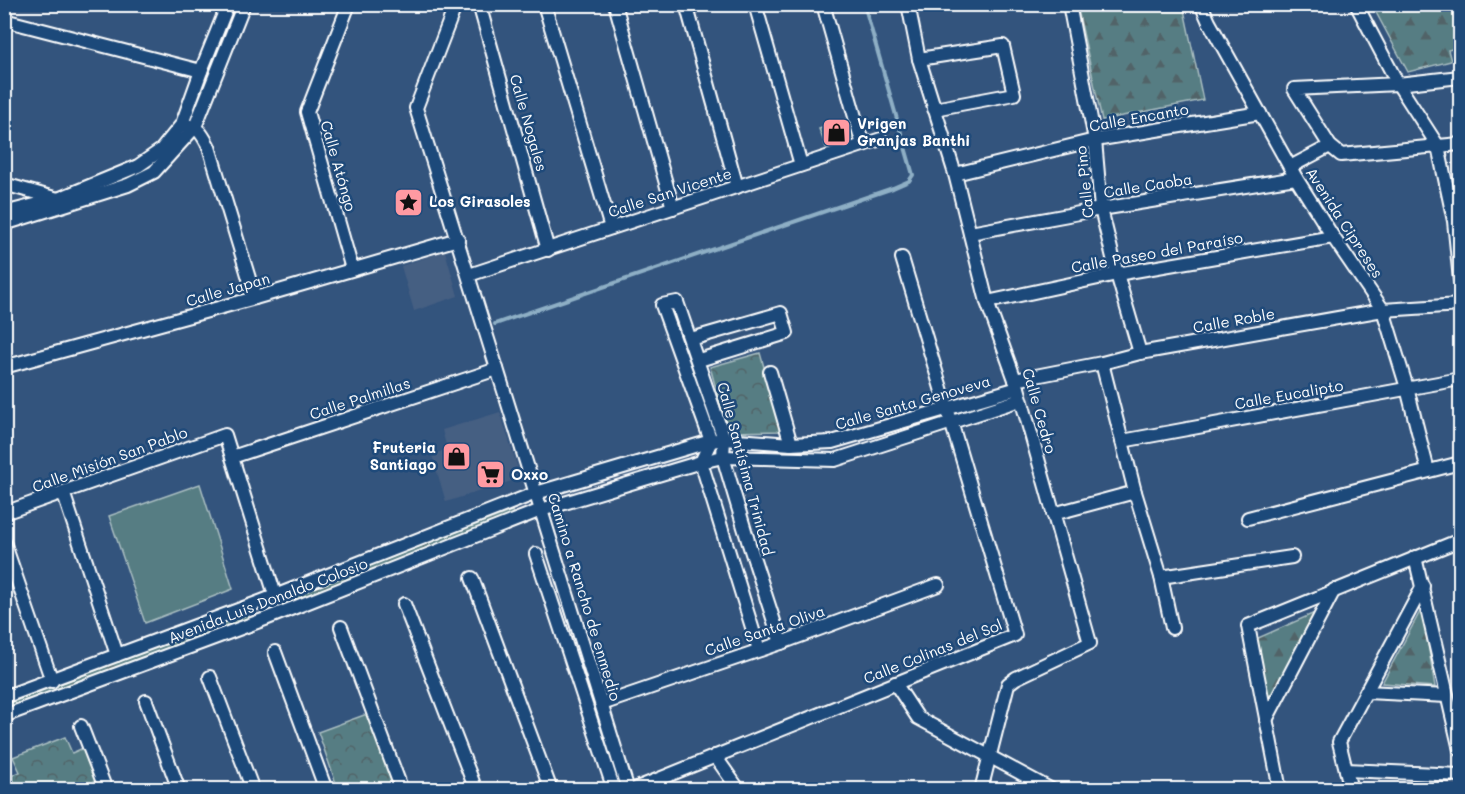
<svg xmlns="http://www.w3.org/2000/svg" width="1465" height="794" viewBox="0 0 1465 794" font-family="Mali,sans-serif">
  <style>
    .built { fill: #455e82 }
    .grass { fill: #567d83; stroke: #aabec1; stroke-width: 1.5 }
    .forest { fill: url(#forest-firs); stroke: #aabec1; stroke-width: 1.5 }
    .park { fill: url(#park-crowns); stroke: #aabec1; stroke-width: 1.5 }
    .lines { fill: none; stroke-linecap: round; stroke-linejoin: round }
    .stream { stroke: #8eafc5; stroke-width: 4 }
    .minor-casing { stroke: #fff; stroke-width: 16 }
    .minor { stroke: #1f4a7a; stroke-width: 12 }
    .labels { text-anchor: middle; stroke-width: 5; stroke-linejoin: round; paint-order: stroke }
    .street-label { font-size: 15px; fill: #fff; stroke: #1f4a7a }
    .poi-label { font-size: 15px; font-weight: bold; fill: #fff; stroke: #1f4a7a; text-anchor: start }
  </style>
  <defs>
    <pattern id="forest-firs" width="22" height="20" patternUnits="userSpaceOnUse" patternTransform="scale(1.5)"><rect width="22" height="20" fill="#567d83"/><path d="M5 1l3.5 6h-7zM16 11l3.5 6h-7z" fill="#516468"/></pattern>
    <pattern id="park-crowns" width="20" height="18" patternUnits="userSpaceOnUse" patternTransform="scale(1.5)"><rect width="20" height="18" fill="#567d83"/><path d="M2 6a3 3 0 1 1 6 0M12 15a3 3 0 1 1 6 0" fill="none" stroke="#516468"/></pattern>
  </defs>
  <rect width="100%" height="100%" fill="#33547d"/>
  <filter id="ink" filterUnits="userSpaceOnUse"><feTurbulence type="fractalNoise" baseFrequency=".0167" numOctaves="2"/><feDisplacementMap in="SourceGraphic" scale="12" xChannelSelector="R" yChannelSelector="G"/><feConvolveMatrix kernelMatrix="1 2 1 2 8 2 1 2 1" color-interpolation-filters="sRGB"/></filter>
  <g filter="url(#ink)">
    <g class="built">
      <polygon points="445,251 458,296 414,311 401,266"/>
      <polygon points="500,412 521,478 446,502 432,455 447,449 442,430"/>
    </g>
    <polygon class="grass" points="200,484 233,589 145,623 109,516"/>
    <g class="forest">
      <polygon points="1077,5 1183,5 1203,100 1102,120"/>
      <polygon points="1372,5 1460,5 1460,47 1448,50 1451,61 1408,72"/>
      <polygon points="1422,608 1435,687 1382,683"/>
      <polygon points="1319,611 1268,709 1256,639"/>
    </g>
    <g class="park">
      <polygon points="848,119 854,138 826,147 819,129"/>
      <polygon points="760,353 782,431 728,432 710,367"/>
      <polygon points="512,511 514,517 277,608 274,602"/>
      <polygon points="247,612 249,618 5,711 5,705"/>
      <polygon points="367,714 396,789 338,789 318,732"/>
      <polygon points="65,737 72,753 83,748 99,789 14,789 9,777 20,772 13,757"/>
    </g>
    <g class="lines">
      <polyline class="stream" points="495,324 893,188 909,181 913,175 864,4"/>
      <defs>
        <g id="minor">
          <polyline points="349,4 307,112 352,269"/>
          <polyline points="456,4 416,108 628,790"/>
          <polyline points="479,4 548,250"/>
          <polyline points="544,4 611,228"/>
          <polyline points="615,4 673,208"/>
          <polyline points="686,4 737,187"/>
          <polyline points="755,4 801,165"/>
          <polyline points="823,4 863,145"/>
          <polyline points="908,4 919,59 955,174 987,302 1018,388 1090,643 1016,678 1008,684 981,790"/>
          <polyline points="1069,4 1095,140 1101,209 1117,274 1140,353"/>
          <polyline points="1201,4 1209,22 1296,178 1333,237 1383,310 1407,388 1428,471"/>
          <polyline points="1356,4 1398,84 1438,146 1454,221 1460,280"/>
          <polyline points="4,20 201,71"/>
          <polyline points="919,59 1003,46 1014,94 934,109"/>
          <polyline points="1460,77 1398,84 1294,89 1330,146 1341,155 1460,144"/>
          <path d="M187,125C200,128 203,136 209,147L255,298"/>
          <polyline points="1290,167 1330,146"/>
          <polyline points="955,174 1095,140 1260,113"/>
          <polyline points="4,184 58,199"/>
          <polyline points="4,213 58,199 138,166 161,150 182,124 201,71 228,4"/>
          <polyline points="4,224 128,185 154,172 195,127 244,4"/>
          <polyline points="970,233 1101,209 1296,178"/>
          <polyline points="469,275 881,139"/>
          <polyline points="987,302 1117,274 1333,237"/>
          <polyline points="691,339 781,313 787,333 699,360"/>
          <polyline points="1102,363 1135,492 1161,577 1172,628"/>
          <polyline points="4,367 255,298 458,239"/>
          <polyline points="770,372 791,444"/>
          <polyline points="1015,380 1102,363 1140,353 1383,310 1460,305"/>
          <polyline points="1122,441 1460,379"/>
          <polyline points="232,457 497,369"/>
          <polyline points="63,492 117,655"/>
          <polyline points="4,513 225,435 275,595"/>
          <polyline points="1053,514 1135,492"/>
          <polyline points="1248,518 1460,463"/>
          <polyline points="4,542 52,681"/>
          <polyline points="536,554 614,790"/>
          <polyline points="1415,557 1460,750"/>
          <polyline points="1161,577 1292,557"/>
          <polyline points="472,578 551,790"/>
          <polyline points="404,604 476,790"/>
          <polyline points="341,627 402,790"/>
          <polyline points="759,650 701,462 711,441 662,305 677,302 724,439 723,457 749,544 781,643"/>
          <polyline points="275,652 326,790"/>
          <polyline points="210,677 253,790"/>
          <polyline points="895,683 918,718 1052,790"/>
          <polyline points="1366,692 1447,696"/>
          <polyline points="4,697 262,601 536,493 711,441 724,439 791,444 832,442 1018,388"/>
          <polyline points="146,701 179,790"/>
          <polyline points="602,704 781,643 938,585"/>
          <polyline points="4,716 268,618 541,510 701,462 723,457 835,460 1020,400"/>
          <polyline points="1266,720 1334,590"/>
          <polyline points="81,726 106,790"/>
          <polyline points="715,756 739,790"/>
          <polyline points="1346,770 1460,775"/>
          <polyline points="4,776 9,790"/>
          <polyline points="632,790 1015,635 902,258"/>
          <polyline points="1280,790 1248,626 1460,540"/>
          <polyline points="1351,790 1339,742 1423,586"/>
        </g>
      </defs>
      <use href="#minor" class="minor-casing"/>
      <use href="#minor" class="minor"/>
    </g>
  </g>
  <defs>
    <symbol id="shop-square" viewBox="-11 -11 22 22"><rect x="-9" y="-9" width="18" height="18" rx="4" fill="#ff9aa2" stroke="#1f4a7a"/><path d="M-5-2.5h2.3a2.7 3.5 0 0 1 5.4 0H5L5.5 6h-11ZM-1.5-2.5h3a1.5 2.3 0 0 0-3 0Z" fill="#111"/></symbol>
    <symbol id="sight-square" viewBox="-11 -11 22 22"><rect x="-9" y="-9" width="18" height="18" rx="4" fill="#ff9aa2" stroke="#1f4a7a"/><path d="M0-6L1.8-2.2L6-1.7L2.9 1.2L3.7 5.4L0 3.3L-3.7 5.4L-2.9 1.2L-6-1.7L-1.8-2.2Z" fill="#111"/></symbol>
    <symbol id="supermarket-square" viewBox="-11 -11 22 22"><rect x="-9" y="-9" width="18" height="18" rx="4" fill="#ff9aa2" stroke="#1f4a7a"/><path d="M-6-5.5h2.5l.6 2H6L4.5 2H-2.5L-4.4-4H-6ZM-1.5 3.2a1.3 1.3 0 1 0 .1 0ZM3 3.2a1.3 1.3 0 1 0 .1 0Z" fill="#111"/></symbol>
  </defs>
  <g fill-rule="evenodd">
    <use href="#shop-square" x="820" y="116" width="33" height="33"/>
    <use href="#sight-square" x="392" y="186" width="33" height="33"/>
    <use href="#shop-square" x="440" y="440" width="33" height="33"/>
    <use href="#supermarket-square" x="474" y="458" width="33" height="33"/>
  </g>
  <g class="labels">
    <g class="street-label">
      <text transform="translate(1139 118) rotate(-10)" y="5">Calle Encanto</text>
      <text transform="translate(528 123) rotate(74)" y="5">Calle Nogales</text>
      <text transform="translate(338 166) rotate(74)" y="5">Calle Atóngo</text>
      <text transform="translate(1085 182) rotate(-96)" y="5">Calle Pino</text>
      <text transform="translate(1148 186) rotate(-9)" y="5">Calle Caoba</text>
      <text transform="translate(670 193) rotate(-18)" y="5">Calle San Vicente</text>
      <text transform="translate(1344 223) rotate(57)" y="5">Avenida Cipreses</text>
      <text transform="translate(1157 253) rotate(-10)" y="5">Calle Paseo del Paraíso</text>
      <text transform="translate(228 290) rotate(-16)" y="5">Calle Japan</text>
      <text transform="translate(1234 321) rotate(-10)" y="5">Calle Roble</text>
      <text transform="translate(1289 395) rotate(-10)" y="5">Calle Eucalipto</text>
      <text transform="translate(360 399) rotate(-18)" y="5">Calle Palmillas</text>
      <text transform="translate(913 403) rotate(-16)" y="5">Calle Santa Genoveva</text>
      <text transform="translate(1039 411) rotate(74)" y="5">Calle Cedro</text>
      <text transform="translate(110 460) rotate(-20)" y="5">Calle Misión San Pablo</text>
      <text transform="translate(745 469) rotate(75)" y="5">Calle Santísima Trinidad</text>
      <text transform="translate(584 597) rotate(73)" y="5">Camino a Rancho de enmedio</text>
      <text transform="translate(268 601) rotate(-21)" y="5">Avenida Luis Donaldo Colosio</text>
      <text transform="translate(765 631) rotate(-19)" y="5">Calle Santa Oliva</text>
      <text transform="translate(933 652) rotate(-22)" y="5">Calle Colinas del Sol</text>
    </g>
    <g class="poi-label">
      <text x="857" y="129">Vrigen<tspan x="857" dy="17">Granjas Banthi</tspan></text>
      <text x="429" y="207">Los Girasoles</text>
      <text x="436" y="453" text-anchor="end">Fruteria<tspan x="436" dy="17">Santiago</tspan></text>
      <text x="511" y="480">Oxxo</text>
    </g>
  </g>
  <rect width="1465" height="794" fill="none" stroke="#1f4a7a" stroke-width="24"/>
  <rect x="12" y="12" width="1441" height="770" fill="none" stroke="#fff" stroke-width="2" filter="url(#ink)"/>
</svg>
